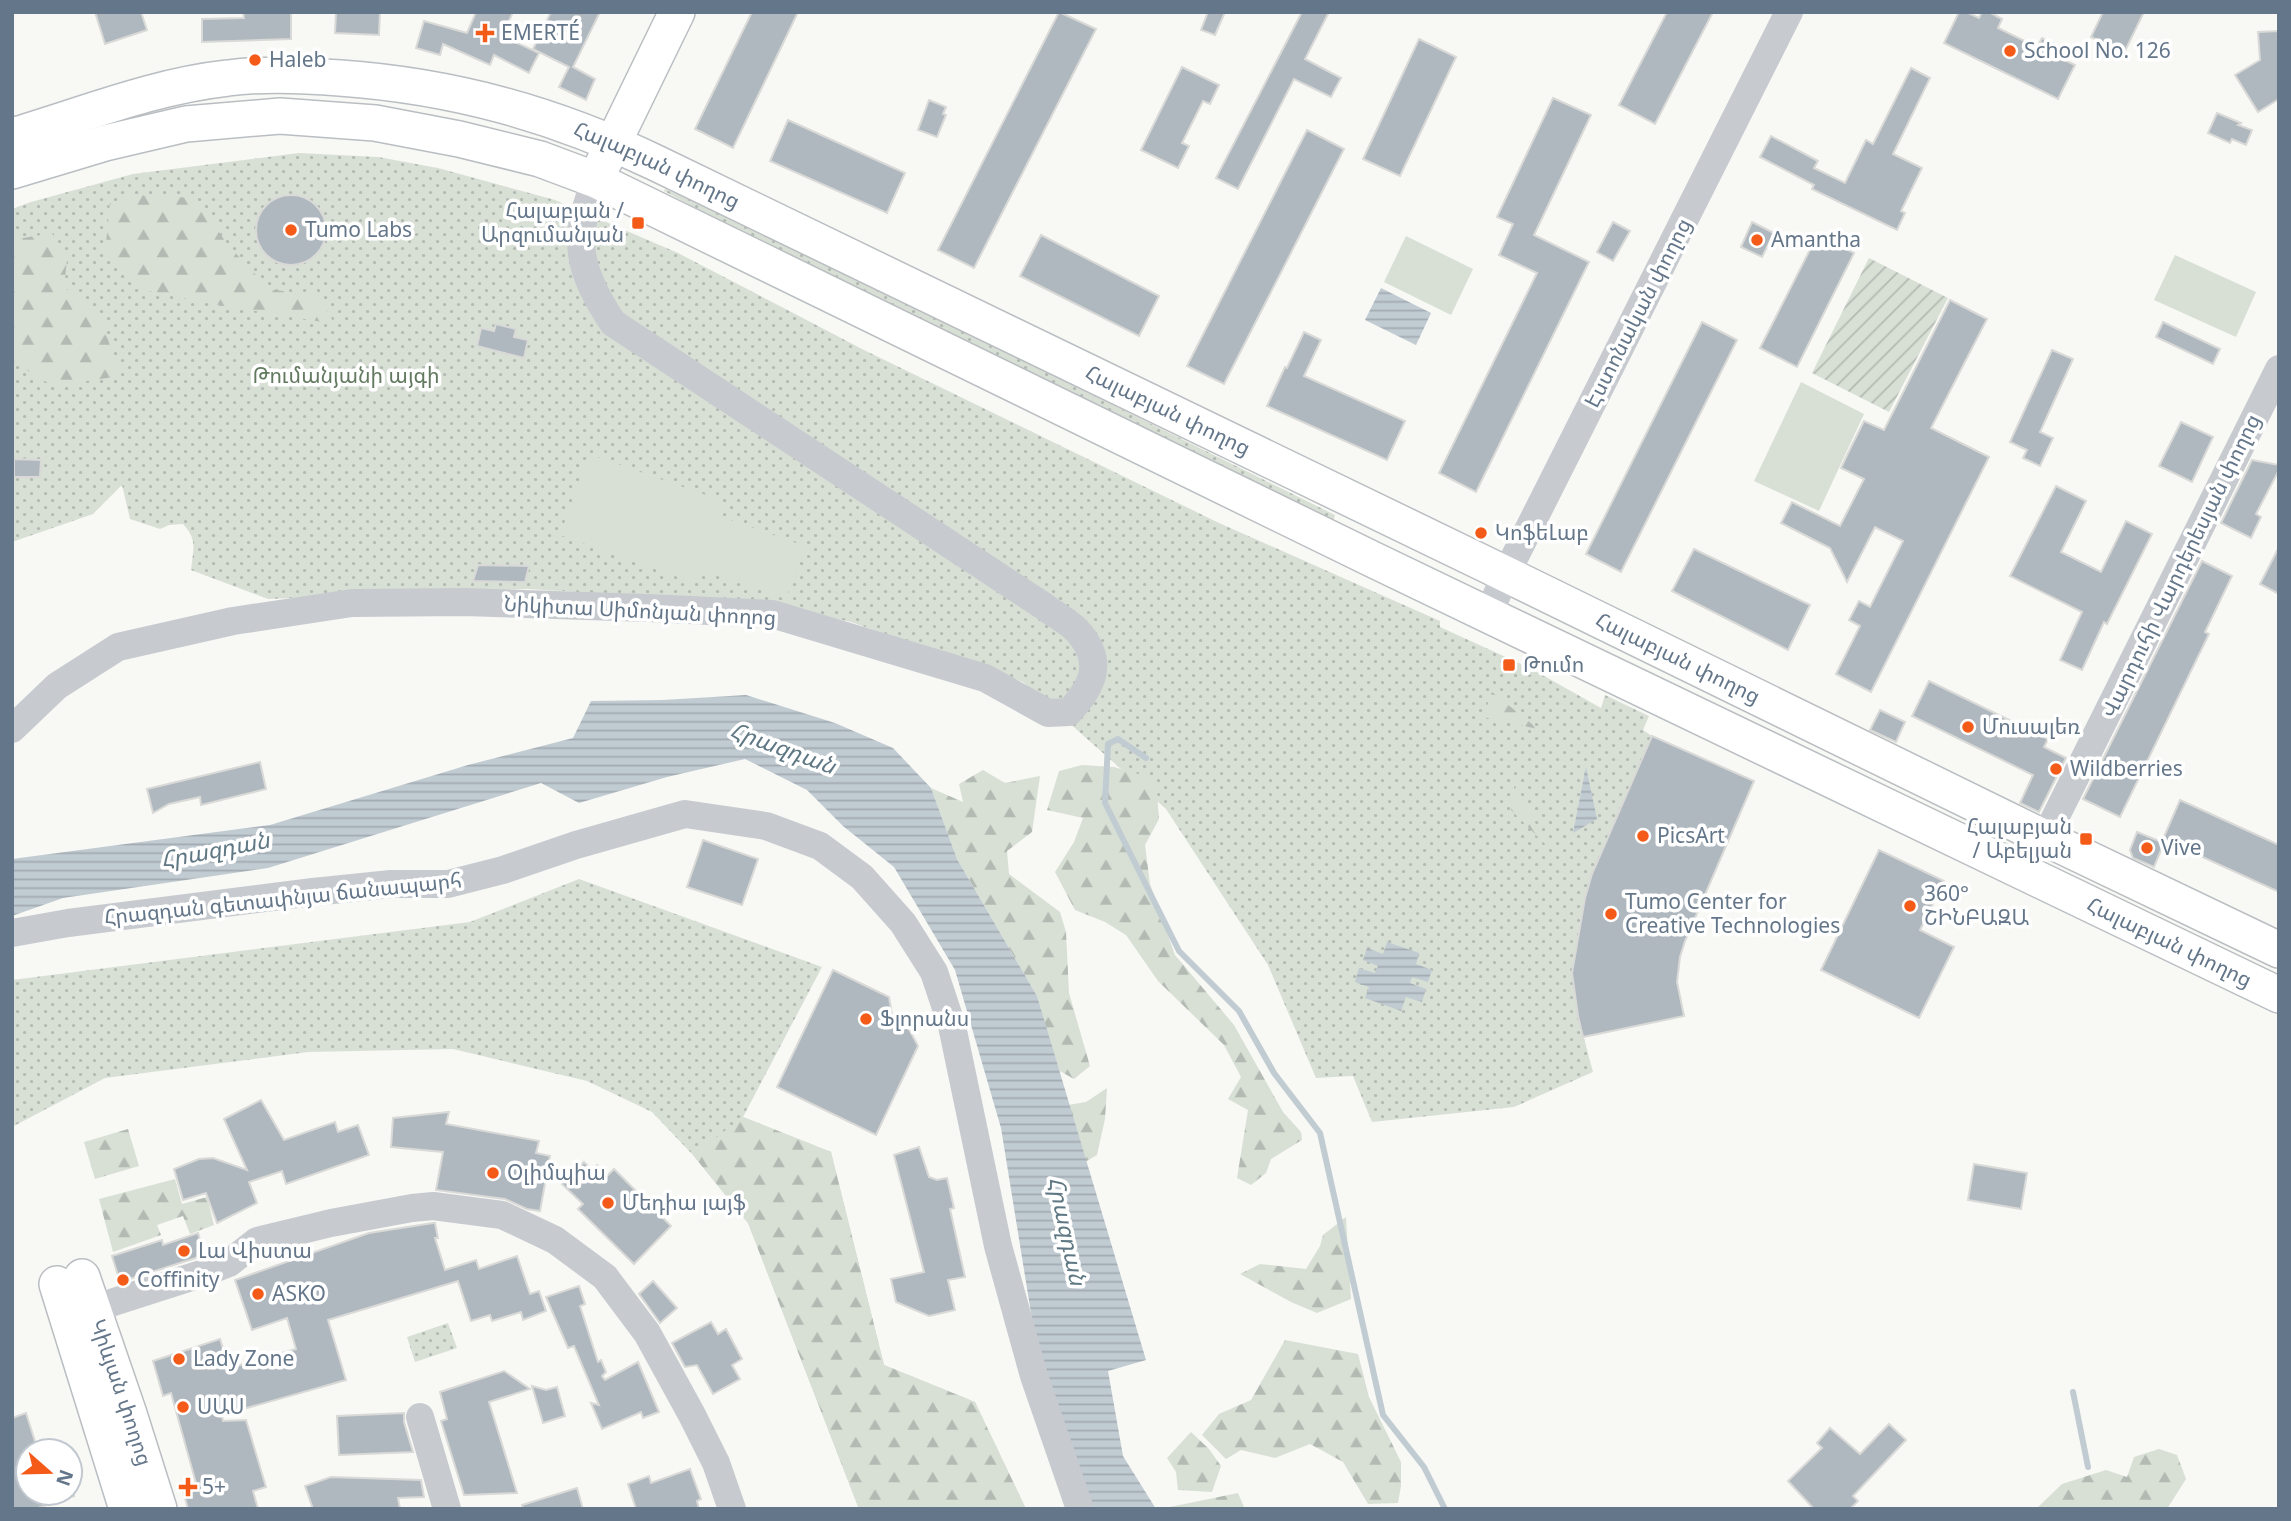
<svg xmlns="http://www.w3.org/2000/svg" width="2291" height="1521" viewBox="0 0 2291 1521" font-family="'Noto Sans','Noto Sans Armenian',sans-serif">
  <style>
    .grass { fill: url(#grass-dots) }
    .forest { fill: url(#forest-firs) }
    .garden { fill: url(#garden-furrows) }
    .pitch { fill: #d8e0d5 }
    .water { fill: url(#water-rules) }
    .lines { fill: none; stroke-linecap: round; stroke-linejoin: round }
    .stream { stroke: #c1ccd2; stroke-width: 6 }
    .building { fill: #b0b8bf; stroke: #d9dad7; stroke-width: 2 }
    .major-casing { stroke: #babec2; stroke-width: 38 }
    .minor { stroke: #c7cbcf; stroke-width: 28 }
    .major { stroke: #fff; stroke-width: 35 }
    .poi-dot { fill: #f45b19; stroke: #fff; stroke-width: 2.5 }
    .labels { text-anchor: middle; stroke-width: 7; stroke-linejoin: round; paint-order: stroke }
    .poi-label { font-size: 21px; fill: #647689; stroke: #fff; text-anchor: start }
    .street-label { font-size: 21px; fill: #647689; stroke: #fff }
    .park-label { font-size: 21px; fill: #637a60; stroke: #fff }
    .water-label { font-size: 23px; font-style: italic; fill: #5f7884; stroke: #fff }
  </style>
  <defs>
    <pattern id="grass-dots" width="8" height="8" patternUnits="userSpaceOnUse" patternTransform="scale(1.75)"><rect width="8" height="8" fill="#d8e0d5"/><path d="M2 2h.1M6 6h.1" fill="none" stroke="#b3bab3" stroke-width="1.8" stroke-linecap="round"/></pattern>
    <pattern id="forest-firs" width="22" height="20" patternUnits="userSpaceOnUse" patternTransform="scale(1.75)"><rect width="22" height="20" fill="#d8e0d5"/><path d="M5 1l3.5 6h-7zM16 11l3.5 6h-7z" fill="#b3bab3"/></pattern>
    <pattern id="garden-furrows" width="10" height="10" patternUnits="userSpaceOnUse" patternTransform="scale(1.75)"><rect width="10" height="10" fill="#d8e0d5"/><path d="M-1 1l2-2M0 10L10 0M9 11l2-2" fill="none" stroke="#b3bab3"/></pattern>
    <pattern id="water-rules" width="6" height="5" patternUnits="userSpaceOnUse" patternTransform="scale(1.75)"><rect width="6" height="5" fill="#c1ccd2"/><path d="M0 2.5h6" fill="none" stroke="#a0aab0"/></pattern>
  </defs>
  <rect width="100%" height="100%" fill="#f8f8f5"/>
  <g class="grass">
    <path d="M299,153L378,157L438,168L555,200L678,253L864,350L1219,523L1440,621V627L1530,668L1601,708L1605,695L1649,716L1643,730L1652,736L1592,874L1580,921L1572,973L1578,1016L1593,1072L1514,1107L1372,1122L1353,1076L1316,1078L1268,965L1166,809L1023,682L851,622L762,603L527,589L268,599L191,570C193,550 198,540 183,524L169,525L160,529L130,519L122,485L93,514L12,542V209L31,202L133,174Z"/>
    <polygon points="665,189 774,237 1335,515 1333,522 767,246 664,191"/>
    <polygon points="579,879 822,967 743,1117 831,1152 884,1365 975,1402 1026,1509 859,1509 748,1223 693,1155 652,1112 587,1081 453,1049 308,1052 105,1078 12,1127 12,980 470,922"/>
    <polygon points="448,1323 457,1348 415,1362 407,1337"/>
  </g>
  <g class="forest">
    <polygon points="137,195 196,198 227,244 269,289 317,296 335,324 218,305 148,291 105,253 110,203"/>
    <polygon points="52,233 67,260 64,287 101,318 120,376 53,386 12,361 12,240"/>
    <polygon points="1492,692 1538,729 1483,717"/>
    <polygon points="1082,765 1114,767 1156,779 1159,819 1145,845 1150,884 1175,955 1234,1025 1283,1112 1301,1132 1302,1140 1271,1159 1266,1173 1251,1185 1237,1178 1248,1110 1228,1099 1241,1077 1224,1045 1158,981 1126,935 1105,922 1075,910 1055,872 1074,842 1083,818 1047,810 1059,771"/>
    <polygon points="983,770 1005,783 1040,776 1032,832 1007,851 1009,874 1060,912 1066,932 1069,993 1090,1066 1074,1079 1058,1070 1037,996 957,859 931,788 963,802 959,784"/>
    <polygon points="1516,785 1547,846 1511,810"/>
    <polygon points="1107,1088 1105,1119 1097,1155 1085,1162 1068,1105 1086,1102"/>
    <polygon points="743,1117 831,1152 884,1365 975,1402 1026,1509 859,1509 748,1223 693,1155"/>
    <polygon points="128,1129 139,1166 95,1179 84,1142"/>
    <polygon points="175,1179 182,1204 207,1197 214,1225 190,1234 183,1216 157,1225 161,1235 113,1252 99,1199"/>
    <polygon points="1346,1217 1351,1299 1317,1313 1291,1302 1240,1274 1260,1264 1306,1269 1320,1246 1323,1235"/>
    <polygon points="1285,1340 1358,1354 1369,1397 1401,1462 1401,1486 1398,1503 1368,1504 1343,1462 1310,1444 1275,1458 1241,1450 1226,1459 1202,1435 1219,1414 1251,1400"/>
    <polygon points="1191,1432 1209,1449 1221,1466 1212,1492 1178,1490 1176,1472 1167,1458"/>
    <polygon points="2159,1449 2177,1455 2186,1479 2167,1509 2036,1509 2062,1484 2106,1470 2127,1477 2134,1457"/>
    <polygon points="1238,1493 1245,1509 1160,1509"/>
  </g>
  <polygon class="garden" points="1869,258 1948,298 1889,412 1812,373"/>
  <g class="pitch">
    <polygon points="1406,236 1473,269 1451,315 1384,282"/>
    <polygon points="2175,255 2256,292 2236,337 2154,300"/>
    <polygon points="1801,382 1864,414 1819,511 1754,481"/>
    <polygon points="589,454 723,501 719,516 805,546 786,599 700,569 695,583 560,535"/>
  </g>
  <g class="water">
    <polygon points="1381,288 1431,313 1416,345 1365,320"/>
    <polygon points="746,695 835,723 893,748 931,788 957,859 1037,996 1146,1360 1108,1371 1123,1456 1156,1509 1095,1509 1084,1491 1038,1356 1001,1128 955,970 894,867 843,826 807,790 745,759 667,777 579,803 541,783 268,868 63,898 12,916 12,859 270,825 468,765 573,738 591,701 663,700"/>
    <polygon points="1586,767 1597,819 1573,833"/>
    <polygon points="1387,942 1419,953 1416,964 1432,970 1428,982 1412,977 1410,983 1426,989 1422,1002 1406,997 1401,1011 1365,998 1369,987 1355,982 1359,968 1375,973 1378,966 1363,960 1367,948 1383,954"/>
  </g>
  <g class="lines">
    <g class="stream">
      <polyline points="1146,758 1118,739 1108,744 1105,803 1179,951 1239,1011 1274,1073 1320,1133 1383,1415 1424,1467 1445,1509"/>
      <polyline points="2073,1392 2088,1467"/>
    </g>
  </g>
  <g class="building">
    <polygon points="95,12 141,12 147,30 105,44"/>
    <polygon points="243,12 291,12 291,39 202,42 202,19 244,18"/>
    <polygon points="336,12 380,12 379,35 335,33"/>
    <polygon points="476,12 513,12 502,36 539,53 529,73 494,55 490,65 443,44 440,55 416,48 424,21 467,33"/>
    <polygon points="551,12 600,12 573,67 595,79 586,100 559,87 569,67 533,49"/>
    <polygon points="752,12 798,12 733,148 695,129"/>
    <polygon points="1059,12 1096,29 974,268 938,250"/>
    <polygon points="1208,12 1225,12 1215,35 1201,30"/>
    <polygon points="1302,12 1329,12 1305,59 1341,78 1331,97 1294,79 1238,189 1216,178"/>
    <polygon points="1667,12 1713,12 1655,124 1619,105"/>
    <polygon points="1959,12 1966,12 1979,18 1982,12 1989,12 2002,19 1998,28 2037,47 2042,38 2061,47 2056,56 2075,65 2058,99 1944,43"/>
    <polygon points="2103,12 2144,12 2124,53 2091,37"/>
    <polygon points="2279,31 2279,99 2258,112 2235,75 2260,60 2258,32"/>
    <polygon points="1419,39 1456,57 1400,176 1363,159"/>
    <polygon points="1182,67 1219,85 1210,104 1203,101 1182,143 1189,146 1178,168 1141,150"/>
    <polygon points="1911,68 1930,78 1893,154 1922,168 1901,211 1905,213 1897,230 1812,189 1814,185 1760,157 1771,136 1818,161 1814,168 1845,183 1866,140 1873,144"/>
    <polygon points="1553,98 1591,115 1534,235 1589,262 1476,492 1439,473 1537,273 1499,255 1513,224 1497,217"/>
    <polygon points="929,100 946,107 943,114 946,115 937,137 918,130"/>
    <polygon points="2217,113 2241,123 2238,125 2252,130 2246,145 2232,139 2230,143 2208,133"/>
    <polygon points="788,120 905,173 887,213 770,161"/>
    <polygon points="1307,130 1344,149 1224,384 1187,366"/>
    <circle cx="291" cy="230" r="35"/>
    <polygon points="1613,222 1630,231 1613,261 1597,252"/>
    <polygon points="1752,222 1774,233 1762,257 1741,247"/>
    <polygon points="1818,234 1854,253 1797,367 1760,348"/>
    <polygon points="1041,235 1159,296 1139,336 1020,276"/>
    <polygon points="1950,300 1987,319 1931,428 1989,457 1871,692 1836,674 1860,626 1849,620 1859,601 1870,607 1903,541 1875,527 1847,582 1830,548 1781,523 1792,502 1840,526 1864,479 1841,468 1849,451 1864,421 1884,430"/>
    <polygon points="1702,322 1737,340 1621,572 1586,554"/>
    <polygon points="2163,322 2220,349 2213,364 2156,337"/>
    <polygon points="496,324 516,329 514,337 528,340 524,358 477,346 481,328 494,331"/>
    <polygon points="1304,332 1321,340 1304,376 1405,421 1387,460 1267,406 1285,367 1287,368"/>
    <polygon points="2052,350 2073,359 2040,432 2053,438 2040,466 2023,458 2027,450 2010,442"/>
    <polygon points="2181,422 2213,437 2192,482 2159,466"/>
    <polygon points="14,459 41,460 40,477 14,477"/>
    <polygon points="2252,460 2279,465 2279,470 2256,514 2261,517 2251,538 2221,523"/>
    <polygon points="2056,486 2086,501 2061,552 2101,572 2126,521 2152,534 2107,624 2104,622 2082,670 2060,660 2082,612 2010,576"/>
    <polygon points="2279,547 2279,594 2260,584"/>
    <polygon points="1694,549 1810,605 1788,650 1672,591"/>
    <polygon points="2202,561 2232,576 2205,632 2209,634 2120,817 2083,799"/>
    <polygon points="478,565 529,566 525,582 473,581"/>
    <polygon points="1929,681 2048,739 2044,747 2066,758 2039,812 2020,803 2033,775 1912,716"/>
    <polygon points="1880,710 1905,722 1896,742 1870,730"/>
    <polygon points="1652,736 1754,781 1685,941 1680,957 1677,982 1684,1016 1583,1037 1578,1016 1572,973 1585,898 1592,874"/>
    <polygon points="260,762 266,789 201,805 200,797 169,804 153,813 147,789"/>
    <polygon points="2180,800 2279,845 2279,892 2163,839"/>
    <polygon points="2137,832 2164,843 2154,867 2133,858 2130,850"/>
    <polygon points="703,840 758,859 742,905 687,887"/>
    <polygon points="1879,850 1944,881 1920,930 1954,947 1919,1018 1821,970"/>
    <polygon points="833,970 889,997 892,1015 908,1027 918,1046 876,1135 777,1087"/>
    <polygon points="261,1100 284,1140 335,1122 338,1132 358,1125 369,1155 286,1184 282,1171 249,1182 257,1203 217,1223 206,1193 183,1200 174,1169 199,1159 213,1158 247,1170 224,1119"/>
    <polygon points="449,1112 446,1124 539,1141 536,1153 550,1156 540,1211 527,1209 505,1199 436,1190 443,1152 391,1147 393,1118"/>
    <polygon points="919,1147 929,1177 937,1180 947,1178 954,1208 950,1209 965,1277 948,1280 955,1310 929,1316 896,1302 891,1279 924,1272 894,1155"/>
    <polygon points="584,1162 592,1170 597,1165 607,1176 614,1169 671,1226 634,1264 578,1209 583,1204 562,1184"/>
    <polygon points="1974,1164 2027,1173 2021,1209 1968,1200"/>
    <polygon points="433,1223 435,1223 438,1238 435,1238 445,1270 476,1260 479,1269 517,1256 530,1294 539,1291 546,1311 523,1320 521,1312 492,1321 490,1315 471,1321 458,1281 328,1320 346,1380 222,1415 223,1421 246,1420 266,1487 253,1491 258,1509 188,1509 182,1487 196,1483 171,1393 163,1396 153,1361 220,1339 229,1368 296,1349 287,1318 252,1330 235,1280 369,1233"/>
    <polygon points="198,1233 205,1255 120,1282 112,1256 162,1240 163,1245"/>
    <polygon points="653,1281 677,1308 660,1323 639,1294"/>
    <polygon points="579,1286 585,1304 580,1306 598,1362 601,1360 606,1372 602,1376 605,1380 638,1362 659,1412 643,1418 641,1412 602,1429 591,1403 599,1405 574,1346 568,1348 546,1297"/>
    <polygon points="711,1322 718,1334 726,1329 742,1359 732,1365 740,1379 713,1394 697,1365 685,1367 672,1343"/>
    <polygon points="504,1371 530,1389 489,1402 517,1493 464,1495 441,1421 447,1419 440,1392"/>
    <polygon points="532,1386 546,1390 557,1387 565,1416 543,1423"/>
    <polygon points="26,1413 38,1451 28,1451 28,1493 73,1493 74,1496 35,1509 12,1509 12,1418"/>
    <polygon points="404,1413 404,1422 413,1452 339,1455 337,1416"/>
    <polygon points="1889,1424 1906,1440 1853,1496 1858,1501 1850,1509 1814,1509 1788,1481 1822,1448 1817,1443 1830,1428 1860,1454"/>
    <polygon points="690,1469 701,1499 697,1501 699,1509 636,1509 628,1484 649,1476 651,1483"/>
    <polygon points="331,1477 421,1480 424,1497 398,1498 400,1509 313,1509 305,1486"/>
    <polygon points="577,1488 583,1509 523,1509 522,1505"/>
  </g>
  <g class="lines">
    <defs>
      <g id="major">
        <path id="s1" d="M12,136C83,115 154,86 228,78C265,73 303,75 340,78C453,86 554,114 656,163L1485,564L2045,838L2279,950"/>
        <polyline points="603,164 677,12"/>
        <path id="s2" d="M12,171L105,143L186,124L280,116L375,123L459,139L540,159L596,180L1374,560L2279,995"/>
        <path id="s3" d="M82,1277L129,1414L159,1509"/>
        <polyline points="57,1284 127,1509"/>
      </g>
    </defs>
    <use href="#major" class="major-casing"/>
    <g class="minor">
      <polyline points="1488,615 1506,574 1789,12"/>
      <path d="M12,729L57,686L118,647L233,621L352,603L464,602L649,608L772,614L985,678L1048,713L1069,712C1091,688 1105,664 1080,634C1072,623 1055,615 1045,607L613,323C578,270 571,239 596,180"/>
      <polyline points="2045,838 2279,369"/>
      <polyline points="12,933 68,923 313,892 391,884 448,884 503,870 576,845 685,814 766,826 820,846 862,877 903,923 934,972 952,1026 998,1246 1034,1376 1080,1509"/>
      <polyline points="92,1309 201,1274 229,1263 257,1241 331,1223 412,1208 433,1206 502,1215 555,1240 605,1277 647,1333 692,1415 716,1463 732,1509"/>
      <polyline points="420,1417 447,1509"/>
    </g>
    <use href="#major" class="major"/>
  </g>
  <g class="poi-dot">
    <path d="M481.5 22.5h7v7h7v7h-7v7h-7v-7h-7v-7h7z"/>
    <circle cx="2010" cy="51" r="7"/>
    <circle cx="255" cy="60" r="7"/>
    <rect x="631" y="216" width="14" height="14" rx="3.5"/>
    <circle cx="291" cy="230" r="7"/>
    <circle cx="1757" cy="240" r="7"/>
    <circle cx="1481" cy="533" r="7"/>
    <rect x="1502" y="658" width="14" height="14" rx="3.5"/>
    <circle cx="1968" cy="727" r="7"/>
    <circle cx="2056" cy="769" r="7"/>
    <circle cx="1643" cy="836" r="7"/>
    <rect x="2079" y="832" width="14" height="14" rx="3.5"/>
    <circle cx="2147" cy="848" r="7"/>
    <circle cx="1910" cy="906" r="7"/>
    <circle cx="1611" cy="914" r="7"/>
    <circle cx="866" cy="1019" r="7"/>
    <circle cx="493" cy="1173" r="7"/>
    <circle cx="608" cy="1203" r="7"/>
    <circle cx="184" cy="1251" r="7"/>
    <circle cx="123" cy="1280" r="7"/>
    <circle cx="258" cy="1294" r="7"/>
    <circle cx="179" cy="1359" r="7"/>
    <circle cx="183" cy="1407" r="7"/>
    <path d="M184.5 1476.5h7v7h7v7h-7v7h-7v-7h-7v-7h7z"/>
  </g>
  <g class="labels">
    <g class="poi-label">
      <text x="501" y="40">EMERTÉ</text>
      <text x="2024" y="58">School No. 126</text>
      <text x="269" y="67">Haleb</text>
      <text x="624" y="218" text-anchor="end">Հալաբյան /<tspan x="624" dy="24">Արզումանյան</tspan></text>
      <text x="305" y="237">Tumo Labs</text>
      <text x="1771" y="247">Amantha</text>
      <text x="1495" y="540">ԿոֆեԼաբ</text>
      <text x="1523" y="672">Թումո</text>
      <text x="1982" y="734">Մուսալեռ</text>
      <text x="2070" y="776">Wildberries</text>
      <text x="2072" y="834" text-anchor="end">Հալաբյան<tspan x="2072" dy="24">/ Աբելյան</tspan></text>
      <text x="1657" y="843">PicsArt</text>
      <text x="2161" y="855">Vive</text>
      <text x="1924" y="901">360°<tspan x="1924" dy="24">ՇԻՆԲԱԶԱ</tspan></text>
      <text x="1625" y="909">Tumo Center for<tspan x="1625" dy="24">Creative Technologies</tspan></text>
      <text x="880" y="1026">Ֆլորանս</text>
      <text x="507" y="1180">Օլիմպիա</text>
      <text x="622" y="1210">Մեդիա լայֆ</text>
      <text x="198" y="1258">Լա Վիստա</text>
      <text x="137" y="1287">Coffinity</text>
      <text x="272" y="1301">ASKO</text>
      <text x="193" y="1366">Lady Zone</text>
      <text x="197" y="1414">ՍԱՍ</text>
      <text x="202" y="1494">5+</text>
    </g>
    <g class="street-label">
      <text dy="7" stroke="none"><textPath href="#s1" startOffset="667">Հալաբյան փողոց</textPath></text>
      <text transform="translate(1638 313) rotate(-63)" y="7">Էստոնական փողոց</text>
      <text dy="7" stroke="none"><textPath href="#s1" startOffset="1234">Հալաբյան փողոց</textPath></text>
      <text transform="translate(2181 566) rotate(-64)" y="7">Վարդուհի Վարդերեսյան փողոց</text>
      <text transform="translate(640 611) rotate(3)" y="7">Նիկիտա Սիմոնյան փողոց</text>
      <text dy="7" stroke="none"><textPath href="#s1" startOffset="1801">Հալաբյան փողոց</textPath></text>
      <text transform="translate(283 899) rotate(-6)" y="7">Հրազդան գետափնյա ճանապարհ</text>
      <text dy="7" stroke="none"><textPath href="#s2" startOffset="2347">Հալաբյան փողոց</textPath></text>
      <text dy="7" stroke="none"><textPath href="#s3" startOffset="122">Կիևյան փողոց</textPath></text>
    </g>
    <g class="park-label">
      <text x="346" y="383">Թումանյանի այգի</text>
    </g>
    <g class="water-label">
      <text transform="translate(783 748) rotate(20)" y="8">Հրազդան</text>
      <text transform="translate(215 850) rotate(-11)" y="8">Հրազդան</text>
      <text transform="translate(1067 1231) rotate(78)" y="8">Հրազդան</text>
    </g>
  </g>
  <rect width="2291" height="1521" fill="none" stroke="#647689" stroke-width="28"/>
  <g transform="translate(49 1472) rotate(110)"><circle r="33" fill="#ffffff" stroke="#c1c8d0" stroke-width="2"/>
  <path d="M0-5L12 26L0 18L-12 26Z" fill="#f45b19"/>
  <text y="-10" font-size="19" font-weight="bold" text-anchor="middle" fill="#647689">N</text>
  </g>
</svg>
